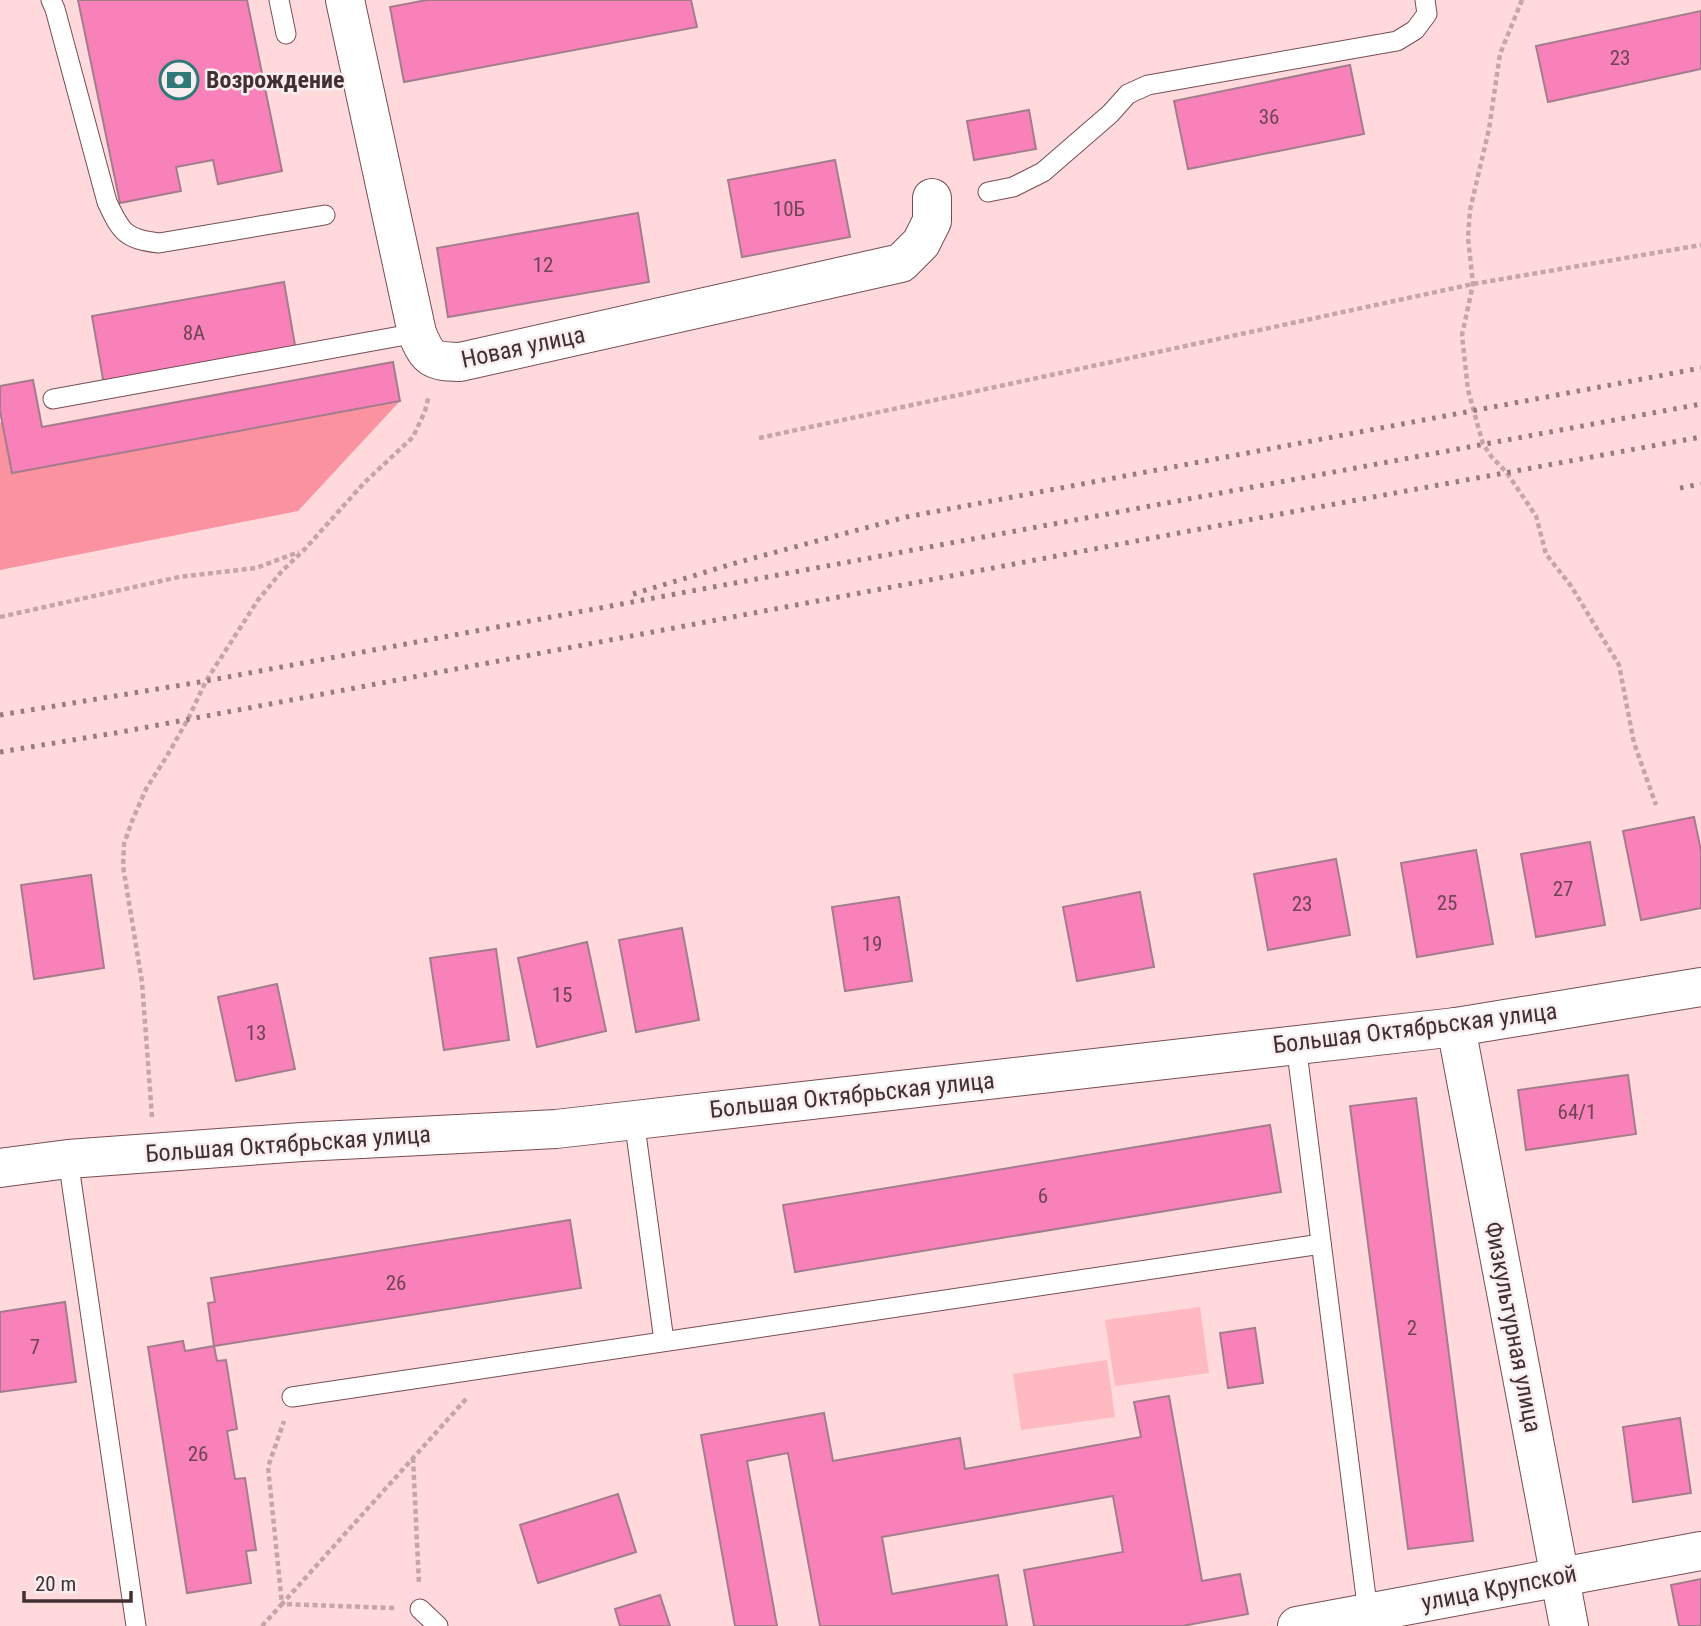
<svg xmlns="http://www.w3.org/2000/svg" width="1701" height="1626" viewBox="0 0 1701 1626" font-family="'Roboto Condensed',sans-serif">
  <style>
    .green { fill: #feb9c1 }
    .forest { fill: #fa92a0 }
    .building { fill: #f881ba; stroke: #a47d8d; stroke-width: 2 }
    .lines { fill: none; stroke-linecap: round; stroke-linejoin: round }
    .service-casing { stroke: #764e53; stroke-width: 21 }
    .minor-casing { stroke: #764e53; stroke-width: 40 }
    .path { stroke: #c5a5a8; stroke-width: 4.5; stroke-dasharray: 5 3.5; stroke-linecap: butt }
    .service { stroke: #fff; stroke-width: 19 }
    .minor { stroke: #fff; stroke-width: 38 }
    .rail { stroke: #977c7e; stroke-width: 5; stroke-dasharray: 3.5 7; stroke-linecap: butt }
    .labels { text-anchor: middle; stroke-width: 5; stroke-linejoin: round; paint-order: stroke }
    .number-label { font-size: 21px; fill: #6f4453 }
    .poi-label { font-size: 24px; font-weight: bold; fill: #412f31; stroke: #f8eeef; text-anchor: start }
    .street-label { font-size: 24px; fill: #412f31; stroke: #f8eeef }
  </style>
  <rect width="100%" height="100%" fill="#ffd9dc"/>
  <g class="green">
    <polygon points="1200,1307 1209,1373 1115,1386 1105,1320"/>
    <polygon points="1107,1360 1115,1417 1021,1430 1013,1374"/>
  </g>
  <polygon class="forest" points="400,401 298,511 0,570 0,423 2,420 12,473"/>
  <g class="building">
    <polygon points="78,0 247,0 282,171 218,184 213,160 176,167 181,191 120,203"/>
    <polygon points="427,0 691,0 697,27 404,82 390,7"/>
    <polygon points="1701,11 1701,69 1548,102 1536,46"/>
    <polygon points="1350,65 1364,134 1188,169 1174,101"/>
    <polygon points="1029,110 1036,149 974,160 967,121"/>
    <polygon points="835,160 850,237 742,257 728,180"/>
    <polygon points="638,213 649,282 448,317 437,248"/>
    <polygon points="284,282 296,351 104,385 92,316"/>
    <polygon points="393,362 400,401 12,473 0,411 0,386 33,380 42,427"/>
    <polygon points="1694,817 1701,851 1701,908 1641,920 1623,831"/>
    <polygon points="1590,842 1605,925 1536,937 1521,854"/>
    <polygon points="1476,850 1493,944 1417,957 1401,863"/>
    <polygon points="1336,859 1350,935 1268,950 1254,874"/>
    <polygon points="91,875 104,968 34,979 21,885"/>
    <polygon points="1140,892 1154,967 1077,981 1063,907"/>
    <polygon points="899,897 912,981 845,991 832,907"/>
    <polygon points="682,928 699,1020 636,1032 619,940"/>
    <polygon points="587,942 606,1031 537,1047 518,958"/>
    <polygon points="496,949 509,1040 444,1050 430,958"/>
    <polygon points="277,984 295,1069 236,1081 218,997"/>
    <polygon points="1628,1075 1636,1134 1526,1150 1518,1090"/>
    <polygon points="1416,1098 1473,1541 1408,1549 1350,1106"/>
    <polygon points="1270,1125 1281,1192 795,1272 783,1205"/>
    <polygon points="570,1220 581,1288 214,1346 208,1303 215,1302 211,1278"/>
    <polygon points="65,1302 76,1382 0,1392 0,1312"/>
    <polygon points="1255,1328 1263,1383 1228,1388 1220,1333"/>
    <polygon points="183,1341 185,1351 214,1346 217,1361 226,1360 237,1429 227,1431 235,1479 245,1478 256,1550 246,1551 251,1583 187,1593 148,1347"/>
    <polygon points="1169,1396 1202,1581 1240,1574 1248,1614 1182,1626 1034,1626 1024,1570 1123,1552 1113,1496 882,1537 892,1594 998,1575 1007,1626 820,1626 788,1453 747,1461 777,1626 735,1626 701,1435 824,1413 833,1461 960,1438 965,1469 1141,1437 1134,1402"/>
    <polygon points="1680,1418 1691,1493 1633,1502 1623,1427"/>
    <polygon points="618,1494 636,1552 538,1583 520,1525"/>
    <polygon points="1701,1579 1701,1626 1679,1626 1671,1585"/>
    <polygon points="660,1595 670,1626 620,1626 615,1609"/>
  </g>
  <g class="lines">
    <defs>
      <g id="service">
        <path d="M51,0L55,9L107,202C121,232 125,239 159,243L325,215"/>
        <polyline points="279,0 286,34"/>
        <polyline points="988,192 1013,187 1043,172 1110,114 1128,94 1148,85 1397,41 1415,30 1427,14 1425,0"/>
        <polyline points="53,399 417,333"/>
        <polyline points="1296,1044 1368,1613"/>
        <polyline points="634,1119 664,1341"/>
        <polyline points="68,1159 136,1626"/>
        <polyline points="292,1397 1321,1244"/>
        <polyline points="420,1609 438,1626"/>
      </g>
      <g id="minor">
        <path d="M345,0L417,333C428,360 432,361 460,362L901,263L921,243L932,221V198"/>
        <polyline points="1456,1027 1569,1626"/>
        <polyline points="0,1168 68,1159 302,1142 556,1129 1456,1027 1701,987"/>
        <polyline points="1297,1626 1701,1551"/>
      </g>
    </defs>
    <use href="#service" class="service-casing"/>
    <use href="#minor" class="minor-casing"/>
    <g class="path">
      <polyline points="1522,0 1500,54 1489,129 1470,210 1468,238 1473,284 1462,335 1468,390 1483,444 1491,456 1507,473 1536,516 1546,554 1571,586 1619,665 1634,743 1656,805"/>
      <polyline points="759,438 1473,284 1701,245"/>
      <polyline points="0,617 179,577 256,568 299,552"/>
      <polyline points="152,1117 142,982 123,866 124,844 132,821 146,789 167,756 188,719 206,681 258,600 282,571 304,550 364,483 413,437 425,411 429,395"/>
      <polyline points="413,1458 419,1584"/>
      <polyline points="394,1608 282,1604 466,1399"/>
      <polyline points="262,1626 282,1604 268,1467 284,1421"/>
    </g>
    <use href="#service" class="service"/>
    <use href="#minor" class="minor"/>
    <g class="rail">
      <polyline points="1680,488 1701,484"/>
      <polyline points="633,594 739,562 906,517 1701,368"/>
      <polyline points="0,715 206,681 1701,404"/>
      <polyline points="0,752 121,732 1264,517 1701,437"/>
    </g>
  </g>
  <defs>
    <symbol id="bank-ring" viewBox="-11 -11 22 22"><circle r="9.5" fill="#f8eeef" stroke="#2f7976" stroke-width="1.5"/><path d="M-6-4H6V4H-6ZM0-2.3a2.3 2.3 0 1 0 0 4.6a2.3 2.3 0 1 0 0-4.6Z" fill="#2f7976"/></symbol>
  </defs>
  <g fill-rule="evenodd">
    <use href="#bank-ring" x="157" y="58" width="44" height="44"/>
  </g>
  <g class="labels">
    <g class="number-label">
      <text x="1620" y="65">23</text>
      <text x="1269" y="124">36</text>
      <text x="789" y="216">10Б</text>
      <text x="543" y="272">12</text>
      <text x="194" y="340">8А</text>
      <text x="1563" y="896">27</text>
      <text x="1447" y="910">25</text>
      <text x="1302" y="911">23</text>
      <text x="872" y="951">19</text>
      <text x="562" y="1002">15</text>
      <text x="256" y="1040">13</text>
      <text x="1577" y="1119">64/1</text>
      <text x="1043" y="1203">6</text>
      <text x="396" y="1290">26</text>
      <text x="1412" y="1335">2</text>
      <text x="35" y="1354">7</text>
      <text x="198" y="1461">26</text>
    </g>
    <g class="poi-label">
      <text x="206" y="88">Возрождение</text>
    </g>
    <g class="street-label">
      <text transform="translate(523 347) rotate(-12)" y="8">Новая улица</text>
      <text transform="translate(1415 1028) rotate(-7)" y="8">Большая Октябрьская улица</text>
      <text transform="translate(852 1095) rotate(-6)" y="8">Большая Октябрьская улица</text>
      <text transform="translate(288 1144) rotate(-4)" y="8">Большая Октябрьская улица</text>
      <text transform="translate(1513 1327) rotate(79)" y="8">Физкультурная улица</text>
      <text transform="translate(1499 1588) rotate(-11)" y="8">улица Крупской</text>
    </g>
  </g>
  <path d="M24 1591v10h107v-10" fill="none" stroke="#412f31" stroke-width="3.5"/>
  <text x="35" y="1591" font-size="21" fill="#412f31" stroke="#f8eeef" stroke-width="5" paint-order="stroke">20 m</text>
</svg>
